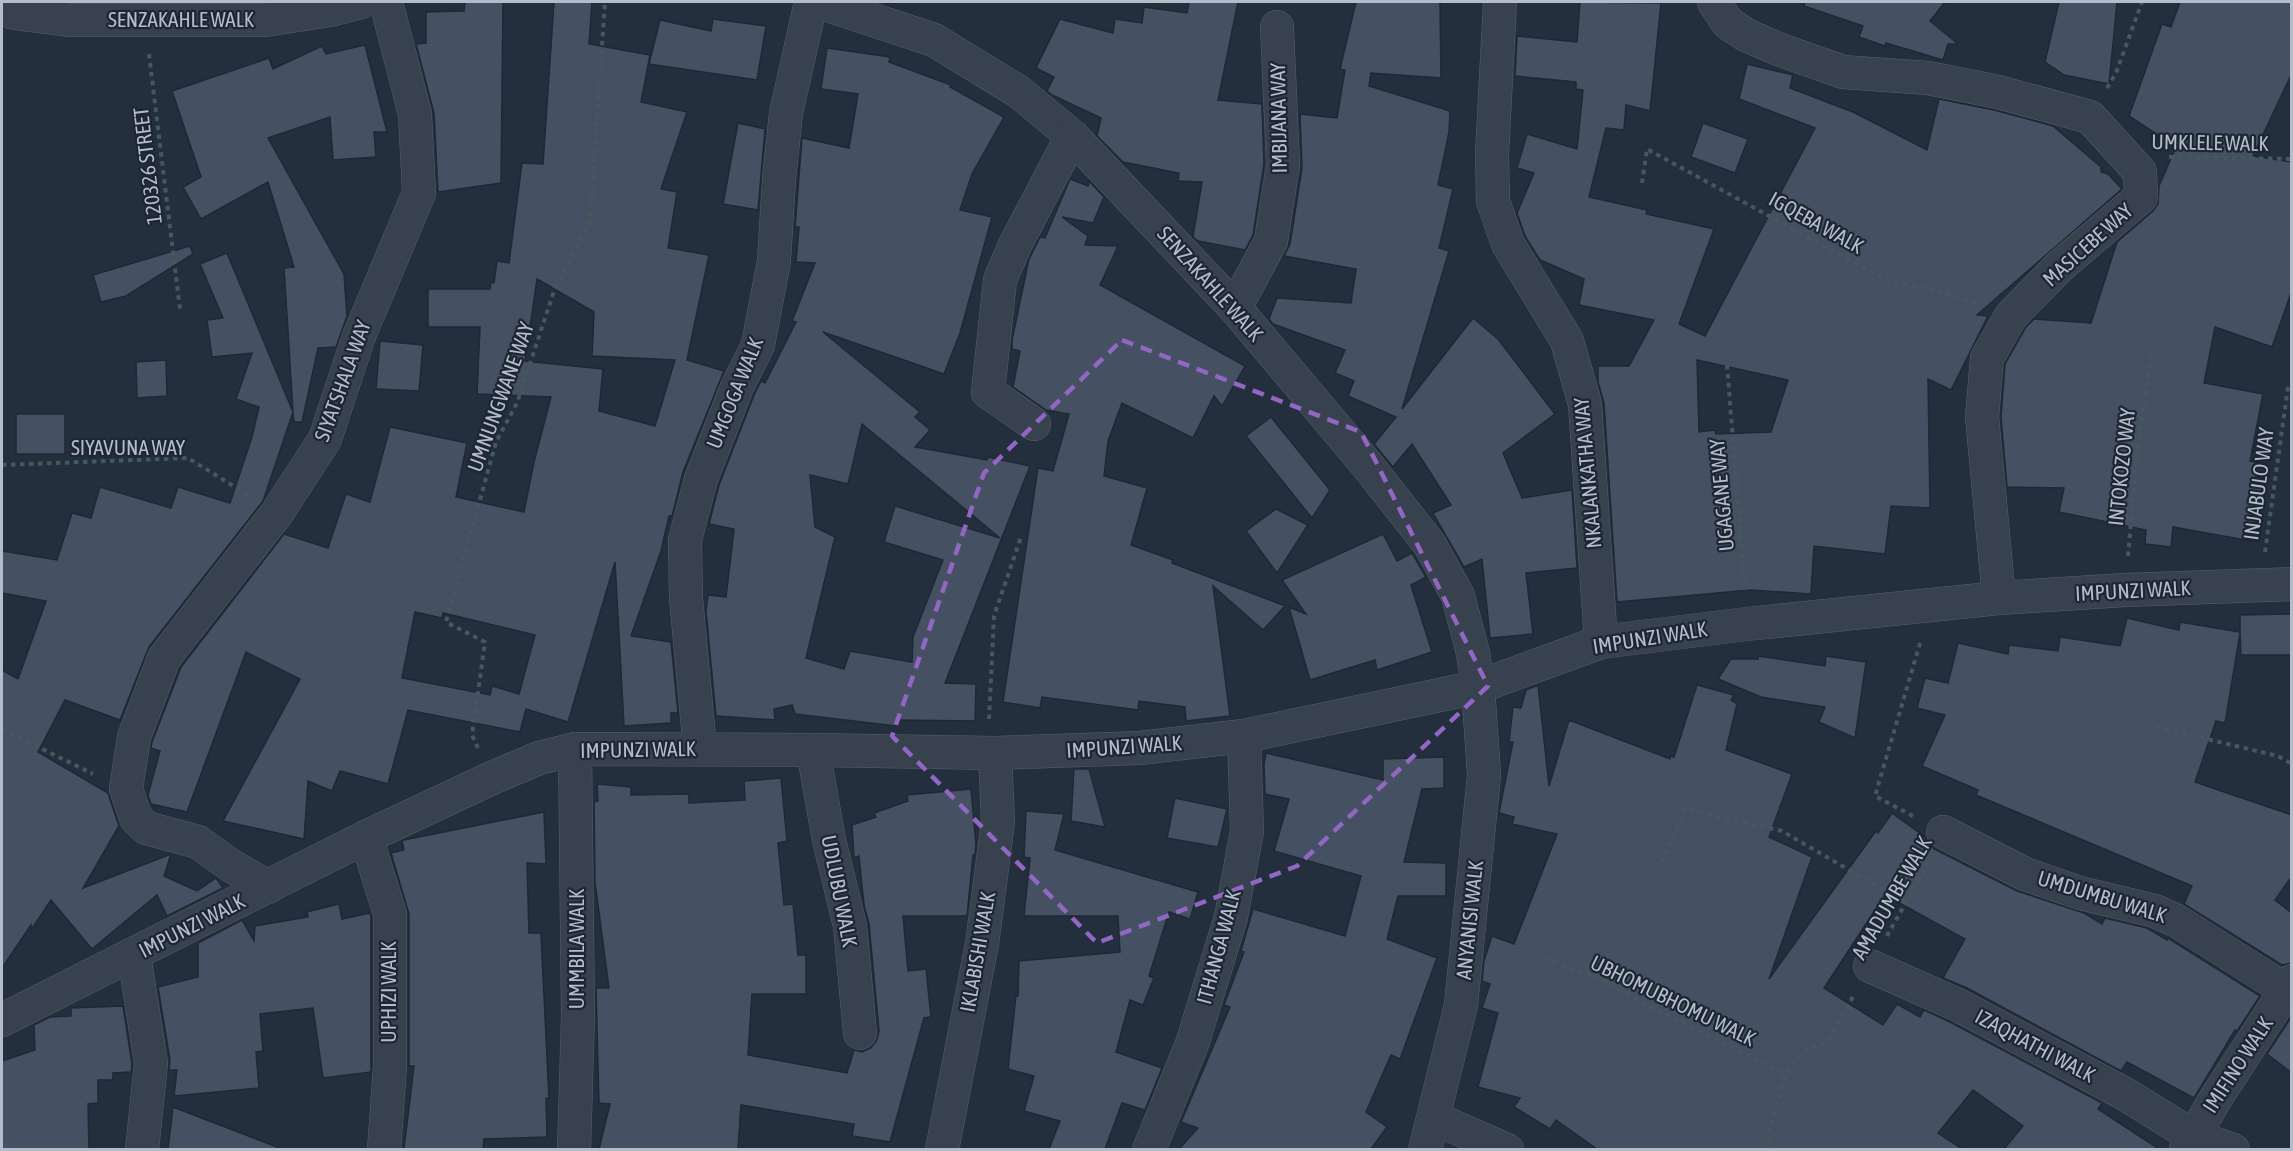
<svg xmlns="http://www.w3.org/2000/svg" width="2293" height="1151" viewBox="0 0 2293 1151" font-family="'Asap Condensed',sans-serif">
  <style>
    .building { fill: #455162; stroke: #1f2835; stroke-width: 1.5; fill-rule: evenodd }
    .lines { fill: none; stroke-linecap: round; stroke-linejoin: round }
    .minor-casing { stroke: #565f6c; stroke-width: 34 }
    .path { stroke: #44595c; stroke-width: 4; stroke-dasharray: 4.5 4.5; stroke-linecap: butt }
    .minor { stroke: #38414e; stroke-width: 33 }
    .marked { fill: none; stroke: #9266c3; stroke-width: 4.5; stroke-dasharray: 12 8; stroke-linejoin: round }
    .labels { text-anchor: middle; stroke-width: 4.5; stroke-linejoin: round; paint-order: stroke }
    .street-label { font-size: 21px; fill: #b4bcc9; stroke: #1d2633 }
  </style>
  <rect width="100%" height="100%" fill="#242f3e"/>
  <g class="building">
    <polygon points="465,2 503,2 501,183 438,192 434,113 416,44 426,43 426,12 464,11"/>
    <path d="M554,2H592L589,44L650,55L641,102L687,112L661,189L677,192L668,248L709,255L687,360L724,371L683,472L672,516H669L661,551L631,636L671,642L678,713H671V723L624,726L615,562L568,722L526,709L520,732L408,710L388,784L340,771L332,791L308,781L304,839L223,821L300,679L246,652L187,812L151,804L148,795L160,751L151,748L152,742L181,667L284,534L328,548L346,494L370,502L390,427L467,443L456,497L524,512L534,462L551,397L477,394L480,327H428V289H490L491,282L494,283L497,261L509,263L522,163L543,164ZM537,279L594,312L592,356L675,360L655,426L599,411L603,369L525,361ZM415,612L442,618L443,613L535,635L519,694L492,686L490,695L402,678Z"/>
    <polygon points="1189,2 1238,2 1218,100 1262,104 1264,164 1253,235 1245,250 1198,241 1193,237 1202,182 1178,181 1179,173 1123,162 1097,136 1101,118 1052,95 1047,91 1054,77 1036,68 1060,19 1113,33 1115,19 1142,23 1144,7 1187,13"/>
    <polygon points="1356,2 1440,2 1441,78 1371,73 1369,86 1450,111 1449,132 1438,185 1453,189 1439,248 1449,251 1402,409 1473,318 1498,339 1555,414 1503,453 1522,498 1572,490 1577,568 1526,573 1533,634 1490,638 1482,559 1464,567 1433,513 1451,505 1412,444 1393,467 1374,444 1396,417 1348,396 1354,381 1335,373 1345,350 1273,324 1269,319 1277,298 1351,303 1356,269 1284,256 1290,244 1302,168 1300,114 1337,118 1345,70 1340,69"/>
    <path d="M1580,2L1661,3L1650,111L1626,105L1624,130L1606,128L1589,197L1647,210L1646,214L1714,229L1679,324L1705,336L1815,128L1739,99L1747,64L1793,75L1790,88L1853,112L1927,150L1939,99L1994,110L2053,126L2101,167V172L2108,174L2122,189L1977,315L1988,316L1951,390L1928,379L1930,508L1891,506L1885,554L1814,546L1811,594L1750,590L1617,602L1604,403L1598,382V366H1629L1654,320L1579,305L1584,279L1540,260L1525,236L1517,213L1534,173L1517,168L1527,134L1577,149L1583,90L1576,89V82L1515,76L1517,36L1577,42ZM1697,360L1788,380L1771,432L1716,434L1715,430L1699,432Z"/>
    <polygon points="1805,2 1945,2 1930,21 1958,44 1948,44 1943,60 1886,43 1885,46 1859,37 1863,26 1804,6"/>
    <polygon points="2059,2 2117,2 2109,84 2064,75 2045,62"/>
    <polygon points="2180,2 2292,2 2292,73 2253,156 2292,162 2292,290 2272,347 2215,327 2204,383 2263,394 2250,461 2258,463 2254,486 2262,488 2251,541 2173,527 2171,547 2145,544 2146,530 2059,512 2064,488 2007,487 2001,417 2005,364 2026,327 2034,319 2091,323 2117,242 2153,211 2158,204 2159,186 2176,147 2129,116 2162,24 2171,27"/>
    <polygon points="713,19 766,26 757,80 649,64 660,20 711,31"/>
    <polygon points="365,45 387,132 374,132 376,157 333,160 330,117 268,138 344,274 347,316 336,347 318,348 302,422 294,422 293,412 263,501 149,647 120,720 65,700 38,752 108,793 119,826 83,888 171,854 164,876 197,891 216,878 223,888 167,916 157,895 92,949 51,900 31,930 31,925 2,968 2,670 18,679 46,601 2,593 2,551 57,560 72,513 91,518 100,487 171,508 178,487 230,503 252,437 259,407 236,399 252,353 212,357 207,320 223,318 200,264 227,253 293,412 284,268 294,267 268,182 201,219 183,187 201,177 172,91 269,58 273,69 322,46 326,54"/>
    <path d="M827,48L890,57L889,62L951,85L950,87L1004,117L972,174L960,210L992,217L960,333L944,374L823,332L920,412L915,417L930,430L915,447L987,460L988,457L1030,466L945,683L976,684L975,721L897,720L896,726L795,714L792,705L774,709L775,720L716,716L706,611L708,595L726,597L734,529L709,524L719,485L754,395L761,381L765,383L796,322L792,321L815,263L796,262L799,227H795L802,138L849,148L858,94L821,89ZM862,424L1000,538L895,506L884,542L943,560L913,637L912,662L850,651L844,669L806,658L835,537L815,527L810,475L848,484Z"/>
    <polygon points="738,123 765,129 758,210 723,204"/>
    <polygon points="1703,123 1748,139 1735,173 1691,157"/>
    <polygon points="1070,179 1088,186 1089,181 1104,197 1093,223 1062,217 1088,236 1085,245 1118,246 1100,285 1245,366 1222,406 1214,396 1193,438 1122,403 1108,441 1104,476 1147,488 1131,545 1173,560 1172,563 1285,606 1263,630 1213,586 1230,716 1186,721 1185,707 1139,701 1138,710 1042,697 1040,708 1003,702 1038,468 1053,471 1069,414 1046,410 1013,387 1020,351 1012,349 1012,340 1029,259 1040,237 1045,238"/>
    <polygon points="190,246 193,254 126,296 101,302 93,275"/>
    <polygon points="380,341 423,345 419,391 376,389"/>
    <polygon points="166,360 167,396 137,398 136,362"/>
    <rect x="16" y="414" width="49" height="40"/>
    <polygon points="1271,417 1330,490 1312,518 1246,436"/>
    <polygon points="1276,509 1308,525 1277,573 1246,531"/>
    <polygon points="1383,534 1397,561 1412,553 1426,577 1411,585 1432,652 1377,670 1375,660 1310,680 1289,607 1306,614 1282,580"/>
    <polygon points="2292,614 2292,655 2241,655 2240,633 2225,723 2216,721 2195,782 2292,815 2292,876 2275,900 2292,913 2292,963 2282,965 2184,904 2192,886 1976,795 1978,790 1922,766 1945,715 1917,708 1925,678 1948,683 1958,643 2008,654 2009,645 2058,651 2060,637 2120,646 2127,618 2179,630 2180,622 2240,632 2240,615"/>
    <polygon points="1758,656 1825,666 1826,656 1866,662 1855,738 1819,722 1825,707 1761,697 1718,679 1731,659 1758,659"/>
    <polygon points="1538,685 1549,786 1569,720 1670,759 1670,756 1674,757 1697,685 1734,695 1731,700 1737,704 1726,750 1792,774 1769,837 1812,857 1769,979 1876,831 1878,833 1892,813 1925,837 1928,843 1934,849 2017,891 2084,913 2102,924 2105,918 2147,928 2167,940 2168,938 2260,996 2237,1031 2235,1030 2194,1098 2127,1062 2121,1071 1967,988 1943,978 1965,939 1885,895 1824,988 1883,1025 1897,1004 1920,1017 1924,1010 1950,1022 2102,1103 2098,1109 2159,1149 2004,1149 2023,1126 1973,1090 1938,1133 1962,1149 1597,1149 1556,1120 1550,1129 1514,1107 1520,1098 1478,1087 1498,1013 1482,1008 1490,984 1482,981 1484,961 1492,936 1514,944 1557,834 1512,824 1514,817 1499,813 1513,742 1509,742 1513,707 1521,708 1526,690"/>
    <polygon points="1266,753 1383,780 1383,759 1444,757 1444,788 1422,789 1404,862 1446,863 1446,896 1398,896 1387,939 1437,958 1400,1059 1391,1055 1366,1112 1387,1127 1371,1149 1179,1149 1198,1128 1181,1122 1230,1007 1224,1005 1244,952 1241,951 1253,909 1345,936 1361,876 1274,851 1289,799 1265,794 1264,765"/>
    <polygon points="1074,769 1089,769 1105,827 1071,821"/>
    <polygon points="781,778 787,841 778,843 784,905 793,904 798,955 806,955 806,994 752,994 748,1055 847,1073 854,1050 862,1052 871,1048 877,1040 879,1031 869,924 864,905 859,856 854,858 852,825 876,817 874,813 908,801 907,795 971,789 976,844 975,855 973,855 967,916 903,916 908,971 926,969 931,1017 924,1018 890,1142 852,1136 854,1124 741,1105 738,1149 599,1149 610,1104 599,1103 596,988 609,988 595,882 594,802 598,801 597,784 631,787 631,795 689,794 689,803 745,800 744,781"/>
    <polygon points="1175,798 1227,809 1218,847 1167,838"/>
    <polygon points="1026,811 1064,814 1055,850 1198,892 1190,919 1169,912 1149,976 1154,978 1143,1005 1130,1000 1116,1052 1162,1068 1145,1110 1122,1103 1105,1149 1049,1149 1060,1121 1024,1111 1034,1076 1008,1069 1016,996 1018,996 1019,961 1120,952 1118,916 1024,916 1030,858 1024,857"/>
    <polygon points="544,812 546,864 527,863 529,933 541,933 549,1099 546,1098 547,1137 484,1139 483,1149 404,1149 414,1066 409,1066 409,914 391,853 404,850 402,841 404,840"/>
    <polygon points="339,904 342,919 370,913 371,917 371,1072 323,1078 313,1008 260,1014 263,1051 256,1052 259,1088 174,1096 177,1070 169,1070 170,1060 158,987 198,977 198,943 242,920 254,941 255,926 308,917 307,912"/>
    <polygon points="123,1006 132,1064 131,1072 113,1073 113,1080 98,1080 98,1103 88,1104 89,1149 2,1149 2,1061 35,1050 34,1025 50,1017 71,1016 71,1008"/>
    <polygon points="2292,1016 2292,1073 2267,1054"/>
    <polygon points="173,1107 277,1147 277,1149 168,1149"/>
  </g>
  <g class="lines">
    <defs>
      <g id="minor">
        <polyline points="819,2 934,40 1019,92 1072,136 1235,308 1368,466 1430,545 1458,596 1473,653 1478,687 1484,775 1461,1005 1425,1150"/>
        <polyline points="1500,2 1492,154 1493,201 1508,244 1567,341 1585,404 1601,642"/>
        <polyline points="1714,2 1728,23 1746,35 1778,49 1843,72 1928,78 1998,92 2090,117 2140,172 2141,197 2060,266 2011,316 1987,358 1982,417 1999,598"/>
        <polyline points="2,7 14,13 69,20 265,20 330,10 361,2"/>
        <polyline points="1235,308 1271,241 1283,165 1277,27"/>
        <polyline points="1034,424 988,392 1000,280 1015,245 1072,136"/>
        <polyline points="700,749 686,598 685,540 701,479 737,387 758,345 774,261 779,179 786,113 811,2"/>
        <polyline points="813,750 829,840 850,926 860,1033"/>
        <polyline points="1943,832 2025,874 2080,893 2155,911 2177,921 2286,990"/>
        <polyline points="366,837 390,914 390,1066 384,1150"/>
        <polyline points="268,887 230,865 198,842 146,828 136,818 126,789 134,737 164,658 277,513 325,439 359,336 419,193 415,114 386,2"/>
        <polyline points="134,955 151,1063 142,1150"/>
        <polyline points="1870,966 1958,1005 2125,1094 2193,1136 2233,1150"/>
        <polyline points="2,1020 366,837 492,778 539,758 575,749 813,750 995,753 1140,748 1244,736 1478,687 1601,642 1747,624 1999,598 2125,590 2292,584"/>
        <polyline points="1434,1118 1507,1150"/>
        <polyline points="574,1150 578,1016 575,749"/>
        <polyline points="942,1150 982,944 998,822 995,753"/>
        <polyline points="1149,1150 1192,1044 1231,917 1247,831 1244,736"/>
        <polyline points="2186,1150 2214,1101 2292,981"/>
      </g>
    </defs>
    <use href="#minor" class="minor-casing"/>
    <g class="path">
      <polyline points="149,54 180,309"/>
      <polyline points="2107,88 2116,73 2142,2"/>
      <polyline points="2169,157 2292,159"/>
      <polyline points="1642,183 1647,149 1884,279 1948,293 1980,304"/>
      <polyline points="1727,365 1745,590"/>
      <polyline points="2,465 188,458 248,495"/>
      <polyline points="2265,552 2288,387"/>
      <polyline points="2128,556 2137,453 2152,348"/>
      <polyline points="989,719 994,616 1021,537"/>
      <polyline points="2156,727 2278,756 2292,764"/>
      <polyline points="2,729 93,774"/>
      <polyline points="478,748 472,735 485,642 446,622 496,442 517,403 554,291 590,221 605,2"/>
      <polyline points="1913,816 1875,796 1921,640"/>
      <polyline points="1662,862 1685,809 1782,831 1904,902"/>
      <polyline points="1887,936 1929,862"/>
      <polyline points="1544,959 1612,983 1640,1002 1786,1074"/>
      <polyline points="1772,1150 1768,1134 1786,1074 1805,1051 1828,1041 1854,995"/>
    </g>
    <use href="#minor" class="minor"/>
  </g>
  <path class="marked" d="M1122,340L1361,432L1488,686L1297,866L1097,943L892,736L984,473Z"/>
  <g class="labels">
    <g class="street-label">
      <text x="181" y="27">SENZAKAHLE WALK</text>
      <text transform="translate(1279 118) rotate(-91)" y="7">IMBIJANA WAY</text>
      <text transform="translate(2210 143) rotate(1)" y="7">UMKLELE WALK</text>
      <text transform="translate(148 166) rotate(-97)" y="7">120326 STREET</text>
      <text transform="translate(1816 223) rotate(29)" y="7">IGQEBA WALK</text>
      <text transform="translate(2088 245) rotate(-42)" y="7">MASICEBE WAY</text>
      <text transform="translate(1210 284) rotate(48)" y="7">SENZAKAHLE WALK</text>
      <text transform="translate(343 381) rotate(-70)" y="7">SIYATSHALA WAY</text>
      <text transform="translate(735 393) rotate(-68)" y="7">UMGOGA WALK</text>
      <text transform="translate(501 397) rotate(-70)" y="7">UMNUNGWANE WAY</text>
      <text x="128" y="455">SIYAVUNA WAY</text>
      <text transform="translate(2122 467) rotate(-84)" y="7">INTOKOZO WAY</text>
      <text transform="translate(1588 473) rotate(-95)" y="7">NKALANKATHA WAY</text>
      <text transform="translate(2259 484) rotate(-82)" y="7">INJABULO WAY</text>
      <text transform="translate(1722 495) rotate(-95)" y="7">UGAGANE WAY</text>
      <text transform="translate(2133 591) rotate(-3)" y="7">IMPUNZI WALK</text>
      <text transform="translate(1650 638) rotate(-9)" y="7">IMPUNZI WALK</text>
      <text transform="translate(1124 747) rotate(-4)" y="7">IMPUNZI WALK</text>
      <text transform="translate(638 750) rotate(-1)" y="7">IMPUNZI WALK</text>
      <text transform="translate(839 891) rotate(79)" y="7">UDLUBU WALK</text>
      <text transform="translate(2102 897) rotate(17)" y="7">UMDUMBU WALK</text>
      <text transform="translate(1892 898) rotate(-60)" y="7">AMADUMBE WALK</text>
      <text transform="translate(1470 920) rotate(-84)" y="7">ANYANISI WALK</text>
      <text transform="translate(192 926) rotate(-27)" y="7">IMPUNZI WALK</text>
      <text transform="translate(1219 947) rotate(-75)" y="7">ITHANGA WALK</text>
      <text transform="translate(577 949) rotate(-90)" y="7">UMMBILA WALK</text>
      <text transform="translate(978 952) rotate(-80)" y="7">IKLABISHI WALK</text>
      <text transform="translate(389 992) rotate(-90)" y="7">UPHIZI WALK</text>
      <text transform="translate(1673 1001) rotate(26)" y="7">UBHOMUBHOMU WALK</text>
      <text transform="translate(2035 1046) rotate(28)" y="7">IZAQHATHI WALK</text>
      <text transform="translate(2238 1065) rotate(-57)" y="7">IMIFINO WALK</text>
    </g>
  </g>
  <rect width="2293" height="1151" fill="none" stroke="#b4bcc9" stroke-width="6"/>
</svg>
